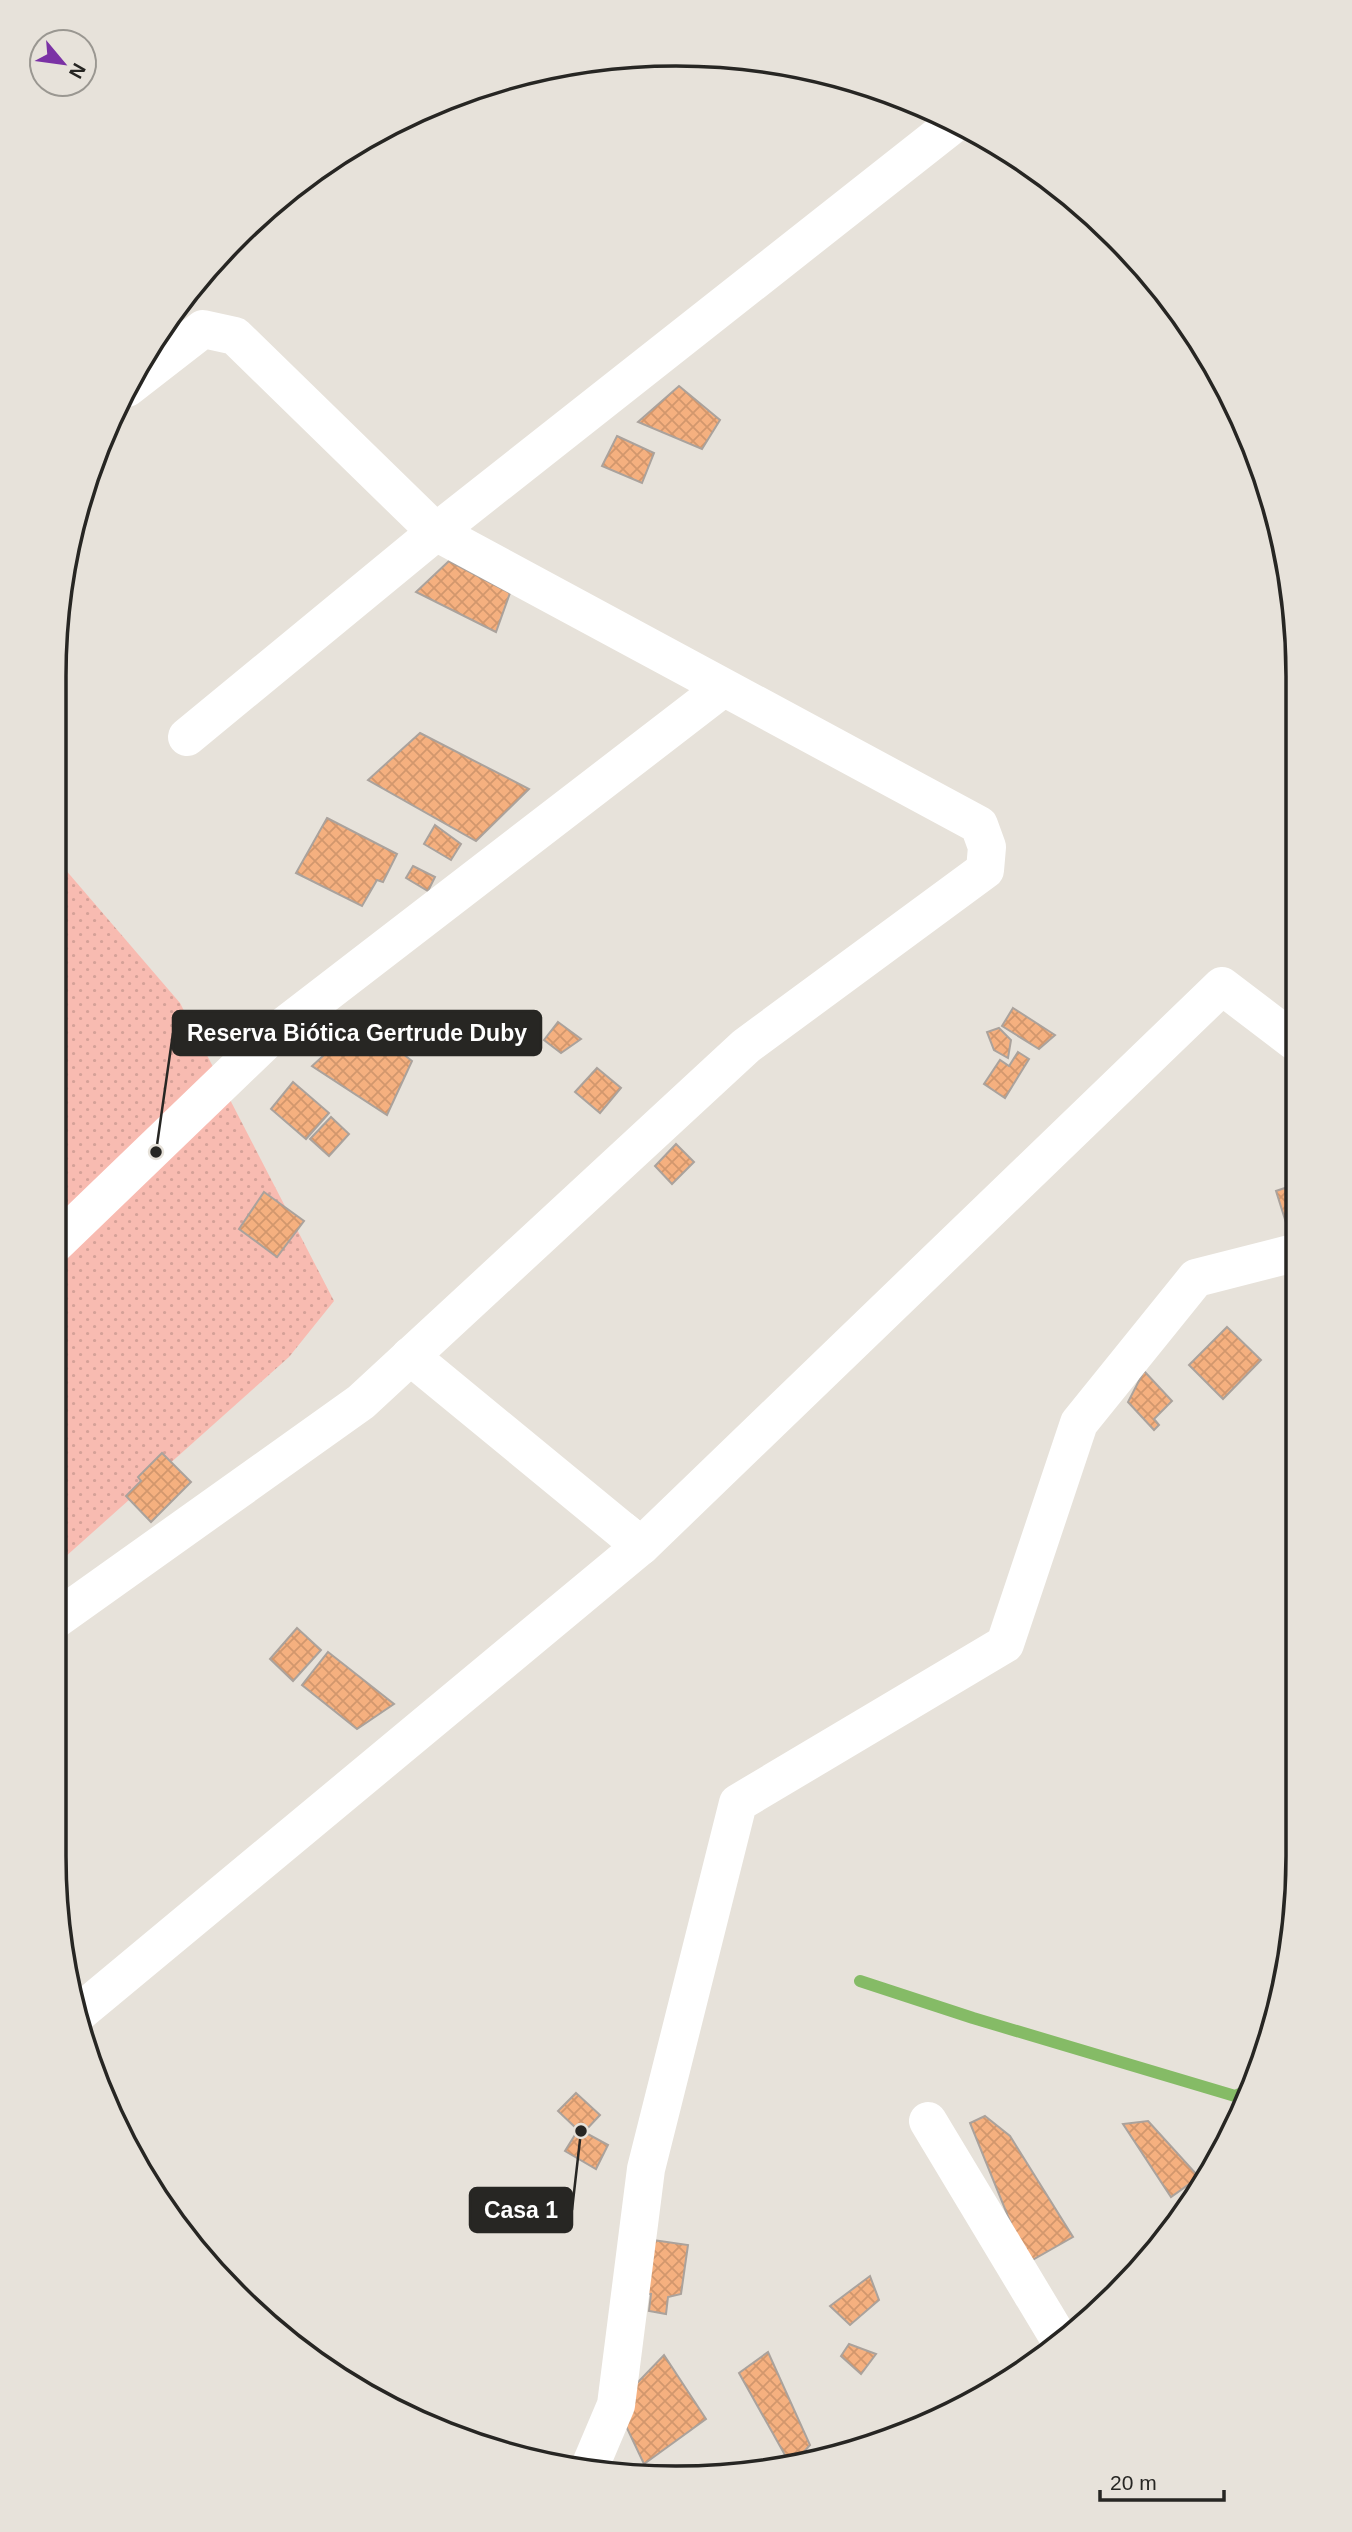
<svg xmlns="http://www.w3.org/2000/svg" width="1352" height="2532" viewBox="0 0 1352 2532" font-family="Helvetica,sans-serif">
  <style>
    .grass { fill: url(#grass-dots) }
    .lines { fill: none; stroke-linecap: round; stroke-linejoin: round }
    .stream { stroke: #85bb66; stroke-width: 12 }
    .building { fill: url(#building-cross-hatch); stroke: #aaa29c; stroke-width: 2 }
    .minor { stroke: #fff; stroke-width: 38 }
    .rim { fill: none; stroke: #272623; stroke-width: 3.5 }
    .leader { fill: none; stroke: #272623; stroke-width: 2.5 }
    .callout-dot { fill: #272623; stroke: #e7e2da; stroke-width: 2.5 }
    .callout { fill: #272623; stroke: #272623; stroke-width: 2.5 }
    .callout-label { font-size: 23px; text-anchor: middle; font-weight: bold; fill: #fff }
  </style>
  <defs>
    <pattern id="grass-dots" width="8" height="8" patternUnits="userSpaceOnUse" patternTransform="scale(1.75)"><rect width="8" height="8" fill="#f8bbb1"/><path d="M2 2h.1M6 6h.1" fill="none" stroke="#d5a198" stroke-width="1.8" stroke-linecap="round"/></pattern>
    <pattern id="building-cross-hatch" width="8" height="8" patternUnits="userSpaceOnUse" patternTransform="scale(1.75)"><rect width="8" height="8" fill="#f5b07f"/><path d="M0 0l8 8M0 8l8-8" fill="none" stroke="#d2976d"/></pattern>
  </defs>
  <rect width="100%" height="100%" fill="#e7e2da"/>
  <polygon class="grass" points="55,863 64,868 180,1003 334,1301 289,1357 55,1566"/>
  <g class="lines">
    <polyline class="stream" points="860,1981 973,2018 1235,2096 1249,2090"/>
  </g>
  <g class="building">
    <polygon points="679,386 720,420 702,449 638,422"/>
    <polygon points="617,436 654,453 642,483 602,466"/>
    <polygon points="449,561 510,593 496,632 416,592"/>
    <polygon points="420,733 529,789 476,841 368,780"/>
    <polygon points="327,818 397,854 383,882 377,880 362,906 296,873"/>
    <polygon points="435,825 461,844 451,860 424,844"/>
    <polygon points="413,866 435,877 428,891 406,878"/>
    <polygon points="1013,1008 1055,1035 1039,1049 1002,1026"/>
    <polygon points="361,1021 412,1061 387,1115 312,1066"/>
    <polygon points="558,1022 581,1039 561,1053 544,1040"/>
    <polygon points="999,1028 1011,1040 1008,1058 994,1050 987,1032"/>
    <polygon points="1018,1052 1029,1059 1005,1098 984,1084 1000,1060 1009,1066"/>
    <polygon points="597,1068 621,1088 600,1113 575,1092"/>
    <polygon points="293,1082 329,1113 306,1139 271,1109"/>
    <polygon points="331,1117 349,1134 329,1156 310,1139"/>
    <polygon points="676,1144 694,1162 672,1184 655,1166"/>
    <polygon points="1294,1185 1294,1227 1288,1229 1276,1191"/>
    <polygon points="264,1192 304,1221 277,1257 239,1229"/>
    <polygon points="1227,1327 1261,1360 1223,1399 1189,1365"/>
    <polygon points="1144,1371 1172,1401 1154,1419 1159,1425 1154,1430 1128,1402"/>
    <polygon points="162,1453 191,1482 151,1522 126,1496 141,1481 138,1477"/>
    <polygon points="297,1628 321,1650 293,1681 270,1659"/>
    <polygon points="328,1652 394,1704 357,1729 302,1685"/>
    <polygon points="576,2093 600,2115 584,2132 608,2145 596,2169 565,2151 578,2130 558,2111"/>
    <polygon points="985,2116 1010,2136 1073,2237 1027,2263 970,2123"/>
    <polygon points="1148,2121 1199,2177 1171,2197 1123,2124"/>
    <polygon points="653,2240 688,2245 681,2294 668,2297 666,2314 649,2311 651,2294 640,2293"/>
    <polygon points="870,2276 879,2300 850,2325 830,2306"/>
    <polygon points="849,2344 876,2354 861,2374 841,2356"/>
    <polygon points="768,2352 810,2445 793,2464 790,2464 739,2373"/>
    <polygon points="664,2355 706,2419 644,2464 616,2405"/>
  </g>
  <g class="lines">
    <g class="minor">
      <polyline points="187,737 436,532 956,122"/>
      <polyline points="55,1244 271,1036 723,688"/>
      <polyline points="410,1356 641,1546 1222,986 1294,1041"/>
      <polyline points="55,1620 361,1402 746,1046 985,870 987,847 979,825 436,532 235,336 203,329 127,388"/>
      <polyline points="80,2012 641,1546 623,1531"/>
      <polyline points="928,2121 1058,2337"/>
      <polyline points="591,2464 616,2405 646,2169 738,1803 1005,1644 1079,1423 1196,1278 1294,1253"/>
    </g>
  </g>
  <path d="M0 0H1352V2532H0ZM676 66H676A610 610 0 0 1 1286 676V1856A610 610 0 0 1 676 2466H676A610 610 0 0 1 66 1856V676A610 610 0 0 1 676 66Z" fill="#e7e2da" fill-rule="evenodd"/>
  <path class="rim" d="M676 66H676A610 610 0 0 1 1286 676V1856A610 610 0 0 1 676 2466H676A610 610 0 0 1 66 1856V676A610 610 0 0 1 676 66Z"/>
  <path class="leader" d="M156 1152L173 1033M581 2131L572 2210"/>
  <g class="callout-dot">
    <circle cx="156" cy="1152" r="7"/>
    <circle cx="581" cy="2131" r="7"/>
  </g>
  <g class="callout">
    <rect x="173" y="1011" width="368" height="44" rx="7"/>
    <rect x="470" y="2188" width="102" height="44" rx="7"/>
  </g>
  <g class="callout-label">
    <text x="357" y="1041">Reserva Biótica Gertrude Duby</text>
    <text x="521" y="2218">Casa 1</text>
  </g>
  <g transform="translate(63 63) rotate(119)"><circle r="33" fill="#e7e2da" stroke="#9a9791" stroke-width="2"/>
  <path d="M0-5L12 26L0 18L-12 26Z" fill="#7b32a5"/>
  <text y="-10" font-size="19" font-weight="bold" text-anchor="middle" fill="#272623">N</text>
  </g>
  <path d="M1100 2490v10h124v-10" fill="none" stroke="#272623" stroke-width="3.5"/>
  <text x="1110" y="2490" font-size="21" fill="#272623" stroke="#e7e2da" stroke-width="5" paint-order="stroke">20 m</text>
</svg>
